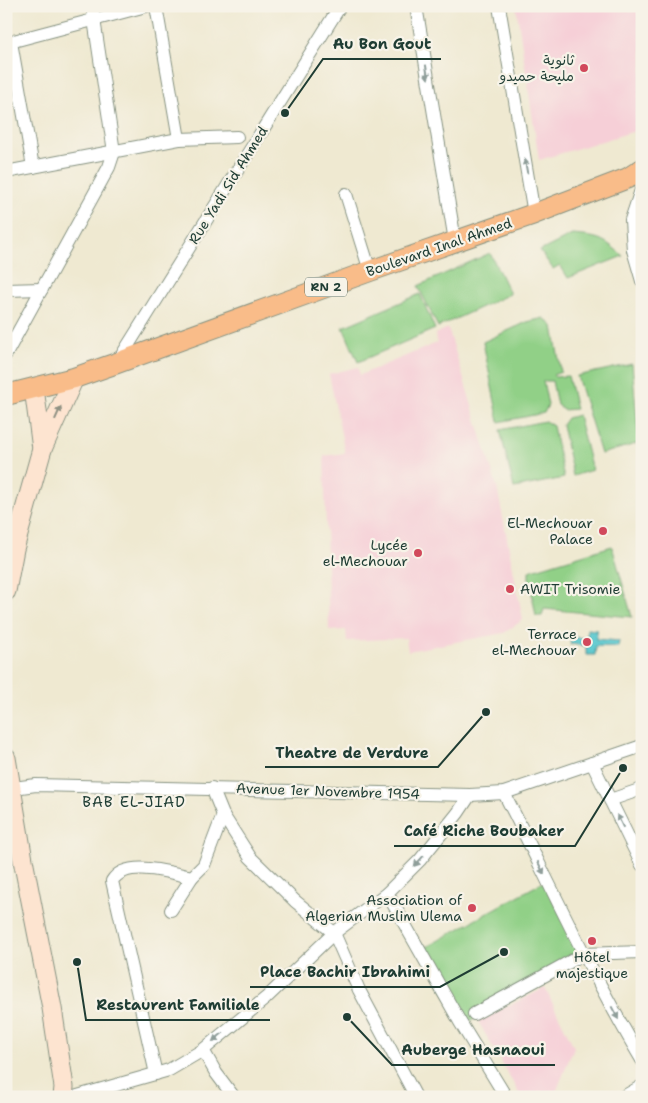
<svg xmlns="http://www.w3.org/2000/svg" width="648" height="1103" viewBox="0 0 648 1103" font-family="'Shantell Sans','Playpen Sans Arabic',sans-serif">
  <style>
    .built { fill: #f6cfd7 }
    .green { fill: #91d087; stroke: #58865e }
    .water { fill: #5ac7ce; stroke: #3c8281 }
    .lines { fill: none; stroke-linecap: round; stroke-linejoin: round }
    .minor-casing { stroke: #879382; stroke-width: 14 }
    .secondary-casing { stroke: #879382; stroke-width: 21 }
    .primary-casing { stroke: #879382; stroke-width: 22 }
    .minor { stroke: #fff; stroke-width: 12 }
    .secondary { stroke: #fde4d0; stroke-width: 19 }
    .primary { stroke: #f9bc89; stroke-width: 20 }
    .oneway { fill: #8f9e9a }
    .oneway2 { fill: #8e9082 }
    .poi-dot { fill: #d1495b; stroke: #f7f3e8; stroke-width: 2 }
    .labels { text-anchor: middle; stroke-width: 4.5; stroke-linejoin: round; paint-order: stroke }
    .shield { fill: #f7f3e8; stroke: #60746a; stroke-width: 1 }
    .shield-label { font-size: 12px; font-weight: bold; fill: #1f3d34 }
    .poi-label { font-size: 14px; fill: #1f3d34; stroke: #f7f3e8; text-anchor: end }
    .street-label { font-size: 14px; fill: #1f3d34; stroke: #f7f3e8 }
    .neighbourhood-label { font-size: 15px; letter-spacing: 1px; fill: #1f3d34; stroke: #f7f3e8 }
    .leader { fill: none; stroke: #1f3d34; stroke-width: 2 }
    .callout-dot { fill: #1f3d34; stroke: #f7f3e8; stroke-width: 2 }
    .callout-label { font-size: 15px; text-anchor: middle; font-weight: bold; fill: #1f3d34; stroke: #f7f3e8; stroke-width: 4.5; stroke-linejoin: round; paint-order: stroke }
  </style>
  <rect width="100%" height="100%" fill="#f7f3e8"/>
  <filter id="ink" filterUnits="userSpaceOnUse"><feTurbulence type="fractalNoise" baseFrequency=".02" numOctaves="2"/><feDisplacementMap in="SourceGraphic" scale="10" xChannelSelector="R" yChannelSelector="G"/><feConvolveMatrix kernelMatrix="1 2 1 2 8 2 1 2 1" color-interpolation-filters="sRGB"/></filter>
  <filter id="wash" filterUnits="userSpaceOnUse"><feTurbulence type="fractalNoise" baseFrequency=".0096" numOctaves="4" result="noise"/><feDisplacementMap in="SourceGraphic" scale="20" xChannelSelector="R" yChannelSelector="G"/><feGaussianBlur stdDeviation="1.12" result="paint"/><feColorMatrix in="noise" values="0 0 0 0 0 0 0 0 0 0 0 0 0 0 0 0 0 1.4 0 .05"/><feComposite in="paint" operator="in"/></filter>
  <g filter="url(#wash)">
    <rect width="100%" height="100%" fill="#efe9d1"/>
    <g class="built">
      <polygon points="516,6 642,6 642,129 539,160"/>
      <polygon points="448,328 497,487 523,620 504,633 408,651 406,638 347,641 346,630 329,631 324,456 345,453 329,374 358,367 360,375 437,343 435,334"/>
      <polygon points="545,988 574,1047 557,1090 544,1097 521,1097 478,1021"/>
    </g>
    <g class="green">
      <path d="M572,235C599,237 603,238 623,256L568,278L560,265L553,269L540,251Z"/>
      <polygon points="490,253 510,294 438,327 418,286"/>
      <polygon points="420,294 435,329 358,362 343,327"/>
      <polygon points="544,318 553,326 561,372 553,375 555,377 568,376 576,409 563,410 557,405 552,381 543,381 548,405 544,413 499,422 483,342 527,322"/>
      <polygon points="632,364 639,443 601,454 577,376"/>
      <polygon points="578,415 592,470 573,476 562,425 567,418"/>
      <polygon points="545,421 553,426 564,478 514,488 500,430"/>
      <polygon points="612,546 632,617 544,609 542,616 536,616 529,578 529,571"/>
      <polygon points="543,882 585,958 463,1025 421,950"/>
    </g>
    <polygon class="water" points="587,629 597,630 596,639 619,641 618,647 596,646 595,655 586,655 586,646 570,644 571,637 587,638"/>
  </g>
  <g filter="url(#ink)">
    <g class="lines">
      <defs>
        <g id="minor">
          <polyline points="156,6 179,139"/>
          <polyline points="416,6 455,241"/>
          <polyline points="499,6 534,214"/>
          <polyline points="11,42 33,167"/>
          <polyline points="6,43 146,6"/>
          <polyline points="6,172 179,139 237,137"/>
          <polyline points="642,187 631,220 633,250 642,281"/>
          <polyline points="346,194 370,271"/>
          <polyline points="6,290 42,289"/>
          <polyline points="6,354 109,167 114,152 92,6"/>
          <polyline points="117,363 340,6"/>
          <polyline points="592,763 642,865"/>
          <polyline points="212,788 223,815 250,857 295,901 334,933 359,990 416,1097"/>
          <polyline points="6,789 36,785 470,795 504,793 642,746"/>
          <path d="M504,793C549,882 591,974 642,1060"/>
          <polyline points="610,800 642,789"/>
          <polyline points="387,893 460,1022 506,1097"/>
          <polyline points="171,910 192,877 204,865 223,815"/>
          <polyline points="474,1014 584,954 642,952"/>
          <polyline points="203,1050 216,1073 234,1097"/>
          <path d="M156,1074L112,881C126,858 170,873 192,877"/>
          <polyline points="74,1097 169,1070 203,1050 266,998 334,933 387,893 420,860 458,813 470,795"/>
          <polyline points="623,1097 642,1086"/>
        </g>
        <g id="secondary">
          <polyline points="34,388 42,449"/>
          <polyline points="6,591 14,549 42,449 74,378"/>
          <polyline points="6,758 23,860 52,1008 64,1087 63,1097"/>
        </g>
        <polyline id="primary" points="6,395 74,378 117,363 370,271 534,214 628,178 642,169"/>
      </defs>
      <use href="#minor" class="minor-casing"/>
      <use href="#secondary" class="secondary-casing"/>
      <use href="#primary" class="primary-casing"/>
      <use href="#minor" class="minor"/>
      <use href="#secondary" class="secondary"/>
      <use href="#primary" class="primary"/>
    </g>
    <defs><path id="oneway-solid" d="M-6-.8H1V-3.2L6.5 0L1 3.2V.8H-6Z" transform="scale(1.25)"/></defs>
    <g class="oneway">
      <use href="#oneway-solid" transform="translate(427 72) rotate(81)"/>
      <use href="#oneway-solid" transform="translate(526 166) rotate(-100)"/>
      <use href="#oneway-solid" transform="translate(620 821) rotate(-116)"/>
      <use href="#oneway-solid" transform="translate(419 861) rotate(132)"/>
      <use href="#oneway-solid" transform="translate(541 868) rotate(63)"/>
      <use href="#oneway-solid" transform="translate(615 1013) rotate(62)"/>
      <use href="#oneway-solid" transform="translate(218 1037) rotate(141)"/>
    </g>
    <use class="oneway2" href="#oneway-solid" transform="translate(58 413) rotate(-66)"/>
  </g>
  <g class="poi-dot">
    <circle cx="584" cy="68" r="5"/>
    <circle cx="603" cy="531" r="5"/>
    <circle cx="418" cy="553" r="5"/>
    <circle cx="510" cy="589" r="5"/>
    <circle cx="587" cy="642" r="5"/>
    <circle cx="472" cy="908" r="5"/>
    <circle cx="592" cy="941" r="5"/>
  </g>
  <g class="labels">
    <rect class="shield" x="305" y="277.5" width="42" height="19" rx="4"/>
    <g class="shield-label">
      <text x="326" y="291">RN 2</text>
    </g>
    <g class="poi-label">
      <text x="574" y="65">ثانوية<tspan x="574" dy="16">مليحة حميدو</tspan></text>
      <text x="593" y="528">El-Mechouar<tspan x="593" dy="16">Palace</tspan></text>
      <text x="408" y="550">Lycée<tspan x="408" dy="16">el-Mechouar</tspan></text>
      <text x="520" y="594" text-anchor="start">AWIT Trisomie</text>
      <text x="577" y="639">Terrace<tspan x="577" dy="16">el-Mechouar</tspan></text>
      <text x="462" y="905">Association of<tspan x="462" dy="16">Algerian Muslim Ulema</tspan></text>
      <text x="592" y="962" text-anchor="middle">Hôtel<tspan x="592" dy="16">majestique</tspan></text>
    </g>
    <g class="street-label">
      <text transform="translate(228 185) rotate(-58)" y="5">Rue Yadi Sid Ahmed</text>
      <text transform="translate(439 247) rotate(-19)" y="5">Boulevard Inal Ahmed</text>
      <text transform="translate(328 791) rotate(2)" y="5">Avenue 1er Novembre 1954</text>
    </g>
    <g class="neighbourhood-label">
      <text x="134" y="807">BAB EL-JIAD</text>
    </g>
  </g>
  <path class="leader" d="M285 113L323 59H441M486 712L438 767H265M623 768L575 846H394M504 952L440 987H250M77 962L86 1020H270M347 1017L392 1065H555"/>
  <g class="callout-dot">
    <circle cx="285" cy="113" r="5"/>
    <circle cx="486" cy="712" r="5"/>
    <circle cx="623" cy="768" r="5"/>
    <circle cx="504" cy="952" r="5"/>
    <circle cx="77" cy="962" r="5"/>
    <circle cx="347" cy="1017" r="5"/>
  </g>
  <g class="callout-label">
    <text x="382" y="49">Au Bon Gout</text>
    <text x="352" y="758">Theatre de Verdure</text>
    <text x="484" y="836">Café Riche Boubaker</text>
    <text x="345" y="977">Place Bachir Ibrahimi</text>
    <text x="178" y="1010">Restaurent Familiale</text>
    <text x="473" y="1055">Auberge Hasnaoui</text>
  </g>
  <rect width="648" height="1103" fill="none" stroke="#f7f3e8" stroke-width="25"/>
</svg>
